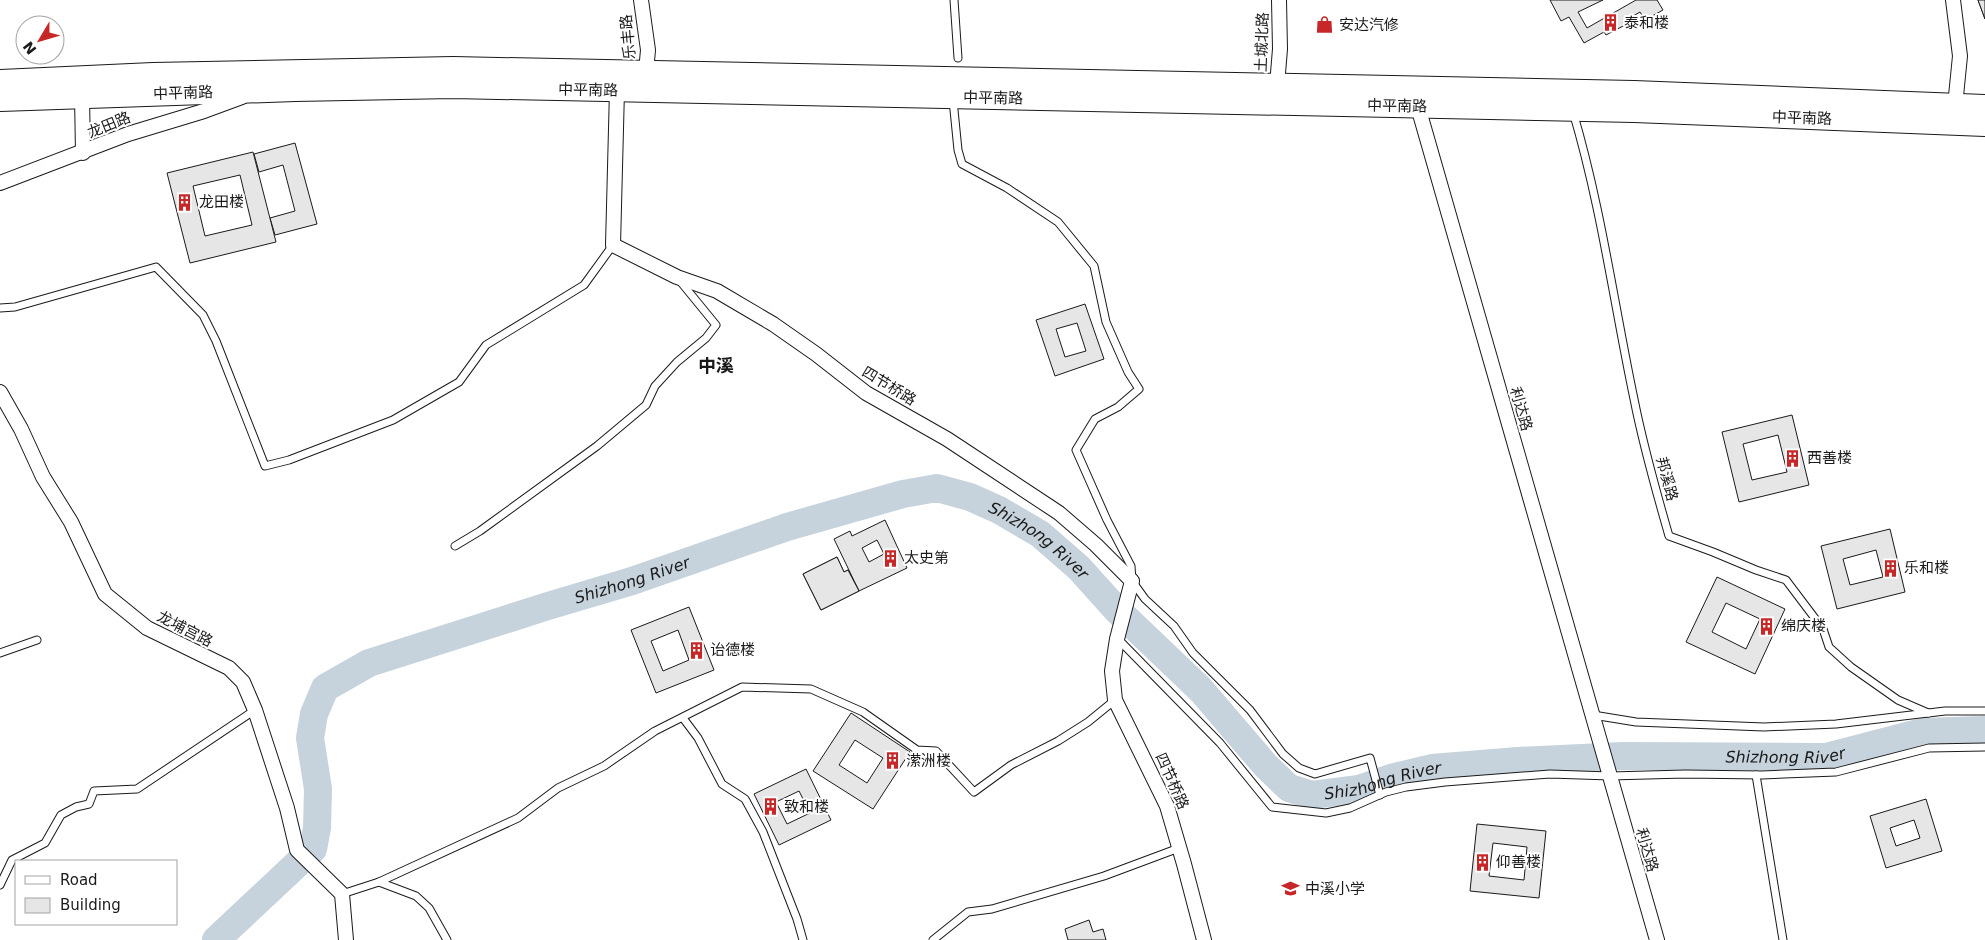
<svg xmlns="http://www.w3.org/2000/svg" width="1985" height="940" viewBox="0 0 1985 940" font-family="'DejaVu Sans','Noto Sans SC',sans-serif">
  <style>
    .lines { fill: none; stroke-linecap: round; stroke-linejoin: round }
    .river { stroke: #c6d2dc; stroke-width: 28 }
    .building { fill: #e6e6e6; stroke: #1a1a1a; fill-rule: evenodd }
    .service-casing { stroke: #1a1a1a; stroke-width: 9 }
    .minor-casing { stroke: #1a1a1a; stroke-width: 16 }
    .trunk-casing { stroke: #1a1a1a; stroke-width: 24 }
    .service { stroke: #fff; stroke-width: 7 }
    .minor { stroke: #fff; stroke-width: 14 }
    .trunk { stroke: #fff; stroke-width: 22 }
    .labels { text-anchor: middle; stroke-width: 4; stroke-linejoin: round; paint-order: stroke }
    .poi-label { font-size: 15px; fill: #1a1a1a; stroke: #fff; text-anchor: start }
    .street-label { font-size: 15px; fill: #1a1a1a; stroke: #fff }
    .water-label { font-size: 16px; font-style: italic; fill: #1a1a1a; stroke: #fff }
    .quarter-label { font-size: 18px; font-weight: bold; fill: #1a1a1a; stroke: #fff }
  </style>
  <rect width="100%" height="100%" fill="#fff"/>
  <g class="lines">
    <path class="river" id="s1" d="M216,940L313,849L317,828L318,789L310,738L314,714L325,688L369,663L548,606L632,581L787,527L903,494L937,488L970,497L999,510L1040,534L1079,568L1115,608L1201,690L1266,766L1289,788L1312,795L1359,789L1394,777L1432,768L1518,761L1623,756L1826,757L1922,732L1985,730"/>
  </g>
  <g class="building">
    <polygon points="1550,0 1603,0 1578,12 1587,28 1636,0 1657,0 1663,10 1645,20 1640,12 1623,22 1625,25 1606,35 1604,32 1584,43 1569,17 1561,21"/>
    <polygon points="1978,0 1985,0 1985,19"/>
    <polygon points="1978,0 1985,0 1985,19"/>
    <polygon points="295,143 317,224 275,235 270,218 295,211 283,165 259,172 254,154"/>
    <path d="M253,152L276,242L190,263L167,173ZM240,175L252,225L205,236L193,186Z"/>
    <path d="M1085,304L1104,359L1055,376L1036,320ZM1077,323L1086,351L1065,357L1056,329Z"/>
    <path d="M1792,415L1809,485L1739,502L1722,432ZM1778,435L1787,472L1752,480L1743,444Z"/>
    <path d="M885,520L907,568L859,591L834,539L850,531L852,536ZM877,540L884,554L869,562L862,548Z"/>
    <path d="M1890,529L1905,592L1837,609L1821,546ZM1876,550L1883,577L1850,585L1843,559Z"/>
    <path d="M837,557L844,572L848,570L859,591L821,610L803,574ZM832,570L837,580L822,587L817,577Z"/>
    <polygon points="837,557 844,572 848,570 859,591 821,610 803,574"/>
    <path d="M1717,577L1785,609L1755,674L1686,642ZM1726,603L1760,619L1746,649L1712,632Z"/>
    <path d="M689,607L714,670L656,693L631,630ZM678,630L689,660L663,671L651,641Z"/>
    <path d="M851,713L910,752L873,809L813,771ZM855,740L883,758L867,783L839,765Z"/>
    <path d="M806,769L831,820L779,845L754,794ZM799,791L810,813L787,824L776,802Z"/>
    <path d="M1926,799L1942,851L1886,868L1870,816ZM1914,820L1920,838L1896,846L1890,828Z"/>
    <path d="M1477,824L1546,831L1539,898L1470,891ZM1493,843L1527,847L1524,880L1489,876Z"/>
    <polygon points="1089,920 1093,932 1103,929 1106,940 1068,940 1065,929"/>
  </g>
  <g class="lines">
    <defs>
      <g id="service">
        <polyline points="954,0 958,58"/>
        <polyline points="953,100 958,150 962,164 1007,188 1058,222 1094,266 1106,322 1128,372 1139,389 1118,407 1095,419 1076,450 1107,520 1131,566 1132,581 1145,599 1174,626 1193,653 1250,710 1283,754 1299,768 1315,774 1370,758 1380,795"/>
        <path d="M1573,112C1601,206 1614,304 1634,399C1643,445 1656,491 1669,536L1713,552L1756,570L1786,580L1823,629L1829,647L1851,667L1898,700L1928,713"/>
        <polyline points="0,308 15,307 156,267 203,315 216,341 265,466 289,460 393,420 459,382 486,345 584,285 613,245"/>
        <polyline points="455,546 480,531 597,446 646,405 655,386 677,362 706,338 716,325 680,281"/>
        <polyline points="1118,639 1220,743 1272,807 1326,813 1350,808 1386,792 1406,787 1445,782 1550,774 1610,776 1685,774 1762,775 1836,772 1929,748 1985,747"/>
        <polyline points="0,653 37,640"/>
        <polyline points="1593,715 1636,722 1764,727 1836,724 1945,711 1985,711"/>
        <polyline points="683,718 698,738 722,784 745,799 763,832 797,919 803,940"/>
        <polyline points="1756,775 1783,940"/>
        <polyline points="379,882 416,896 429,908 447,940"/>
        <polyline points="0,885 12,860 45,843 61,815 76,807 89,804 94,791 137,789 255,710"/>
        <polyline points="342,894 379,882 518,818 558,788 604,766 655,731 742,687 811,689 863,712 917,750 936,751 974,792 1011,765 1058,741 1088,722 1115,700"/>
        <polyline points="933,940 968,912 992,909 1104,876 1179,848"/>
      </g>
      <g id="minor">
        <polyline points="641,0 648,50 646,72"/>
        <polyline points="1953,0 1960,56 1955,106"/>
        <polyline points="1277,85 1280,49 1279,0"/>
        <polyline points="617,90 613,245 677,277 717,291 773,324 816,354 866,393 947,439 1059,513 1096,545 1132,581 1117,639 1112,671 1115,700 1167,806 1184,864 1204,940"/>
        <polyline points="82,96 83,153"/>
        <polyline points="1418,107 1657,940"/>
        <polyline points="0,183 128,134 204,111 242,97"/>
        <polyline points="0,392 21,429 43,477 71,522 105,594 147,628 229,668 243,682 255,710 287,808 297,850 342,894 346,940"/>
      </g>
      <g id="trunk">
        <polyline points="0,81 153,74 453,68 1634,92 1985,106"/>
        <polyline points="0,100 295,90 453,87 1634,111 1985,125"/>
      </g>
    </defs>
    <use href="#service" class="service-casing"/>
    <use href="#minor" class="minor-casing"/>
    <use href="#trunk" class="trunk-casing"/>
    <use href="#service" class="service"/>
    <use href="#minor" class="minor"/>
    <use href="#trunk" class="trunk"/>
  </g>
  <defs>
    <symbol id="building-bare" viewBox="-9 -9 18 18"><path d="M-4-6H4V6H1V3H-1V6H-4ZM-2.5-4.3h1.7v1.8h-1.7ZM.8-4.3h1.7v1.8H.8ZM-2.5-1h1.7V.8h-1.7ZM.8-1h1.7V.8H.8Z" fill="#c62828" stroke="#fff" stroke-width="2.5" paint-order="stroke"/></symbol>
    <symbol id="shop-bare" viewBox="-9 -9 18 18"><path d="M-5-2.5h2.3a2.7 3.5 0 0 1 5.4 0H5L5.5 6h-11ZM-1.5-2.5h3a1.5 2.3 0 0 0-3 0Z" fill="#c62828" stroke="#fff" stroke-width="2.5" paint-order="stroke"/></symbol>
    <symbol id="school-bare" viewBox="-9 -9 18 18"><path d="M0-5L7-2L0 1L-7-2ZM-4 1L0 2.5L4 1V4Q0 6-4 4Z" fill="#c62828" stroke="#fff" stroke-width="2.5" paint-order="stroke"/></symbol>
  </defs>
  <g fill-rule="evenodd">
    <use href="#building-bare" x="1598" y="10" width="25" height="25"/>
    <use href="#shop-bare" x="1312" y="12" width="25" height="25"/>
    <use href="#building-bare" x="172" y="190" width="25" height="25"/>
    <use href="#building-bare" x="1780" y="446" width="25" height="25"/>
    <use href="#building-bare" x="878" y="546" width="25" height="25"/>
    <use href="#building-bare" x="1878" y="556" width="25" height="25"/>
    <use href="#building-bare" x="1754" y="614" width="25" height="25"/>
    <use href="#building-bare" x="684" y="638" width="25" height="25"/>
    <use href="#building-bare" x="880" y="748" width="25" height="25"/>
    <use href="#building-bare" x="758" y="794" width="25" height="25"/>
    <use href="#building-bare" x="1470" y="850" width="25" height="25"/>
    <use href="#school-bare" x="1278" y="876" width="25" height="25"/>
  </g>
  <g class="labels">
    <g class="poi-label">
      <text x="1624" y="28">泰和楼</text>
      <text x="1339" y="30">安达汽修</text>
      <text x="199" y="207">龙田楼</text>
      <text x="1807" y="463">西善楼</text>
      <text x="904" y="563">太史第</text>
      <text x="1904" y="573">乐和楼</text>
      <text x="1781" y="631">绵庆楼</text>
      <text x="710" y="655">诒德楼</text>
      <text x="906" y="766">潆洲楼</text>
      <text x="784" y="812">致和楼</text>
      <text x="1496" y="867">仰善楼</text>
      <text x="1305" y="894">中溪小学</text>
    </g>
    <g class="street-label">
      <text transform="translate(628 37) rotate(-95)" y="5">乐丰路</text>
      <text transform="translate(1262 42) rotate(-88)" y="5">土城北路</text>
      <text transform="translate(588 90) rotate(1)" y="5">中平南路</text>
      <text transform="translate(183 93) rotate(-2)" y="5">中平南路</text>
      <text transform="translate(993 98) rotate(1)" y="5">中平南路</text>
      <text transform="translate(1397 106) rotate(1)" y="5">中平南路</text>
      <text transform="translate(1802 118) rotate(2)" y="5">中平南路</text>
      <text transform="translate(109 125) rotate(-22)" y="5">龙田路</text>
      <text transform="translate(889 386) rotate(31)" y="5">四节桥路</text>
      <text transform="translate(1521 409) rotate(74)" y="5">利达路</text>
      <text transform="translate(1667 479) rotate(75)" y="5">邦溪路</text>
      <text transform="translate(185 629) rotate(27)" y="5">龙埔宫路</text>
      <text transform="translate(1172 781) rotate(66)" y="5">四节桥路</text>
      <text transform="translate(1647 850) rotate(74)" y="5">利达路</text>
    </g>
    <g class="water-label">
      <text dy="6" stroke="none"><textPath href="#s1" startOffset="1059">Shizhong River</textPath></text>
      <text dy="6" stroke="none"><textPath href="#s1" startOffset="624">Shizhong River</textPath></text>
      <text dy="6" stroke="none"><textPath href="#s1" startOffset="1914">Shizhong River</textPath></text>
      <text dy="6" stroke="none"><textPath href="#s1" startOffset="1509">Shizhong River</textPath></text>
    </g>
    <g class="quarter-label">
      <text x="716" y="372">中溪</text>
    </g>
  </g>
  <rect x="15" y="860" width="162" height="65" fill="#ffffff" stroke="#a3a3a3"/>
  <rect x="25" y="876" width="25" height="8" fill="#ffffff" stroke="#a3a3a3"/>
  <text x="60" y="885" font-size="15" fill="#1a1a1a">Road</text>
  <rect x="25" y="898" width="25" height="15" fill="#e6e6e6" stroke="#a3a3a3"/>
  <text x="60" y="910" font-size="15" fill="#1a1a1a">Building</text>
  <g transform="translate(40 40) rotate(232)"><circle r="24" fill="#ffffff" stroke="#a3a3a3"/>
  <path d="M0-4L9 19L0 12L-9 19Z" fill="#c62828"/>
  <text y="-8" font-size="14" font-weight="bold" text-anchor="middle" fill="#1a1a1a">N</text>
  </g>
</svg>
